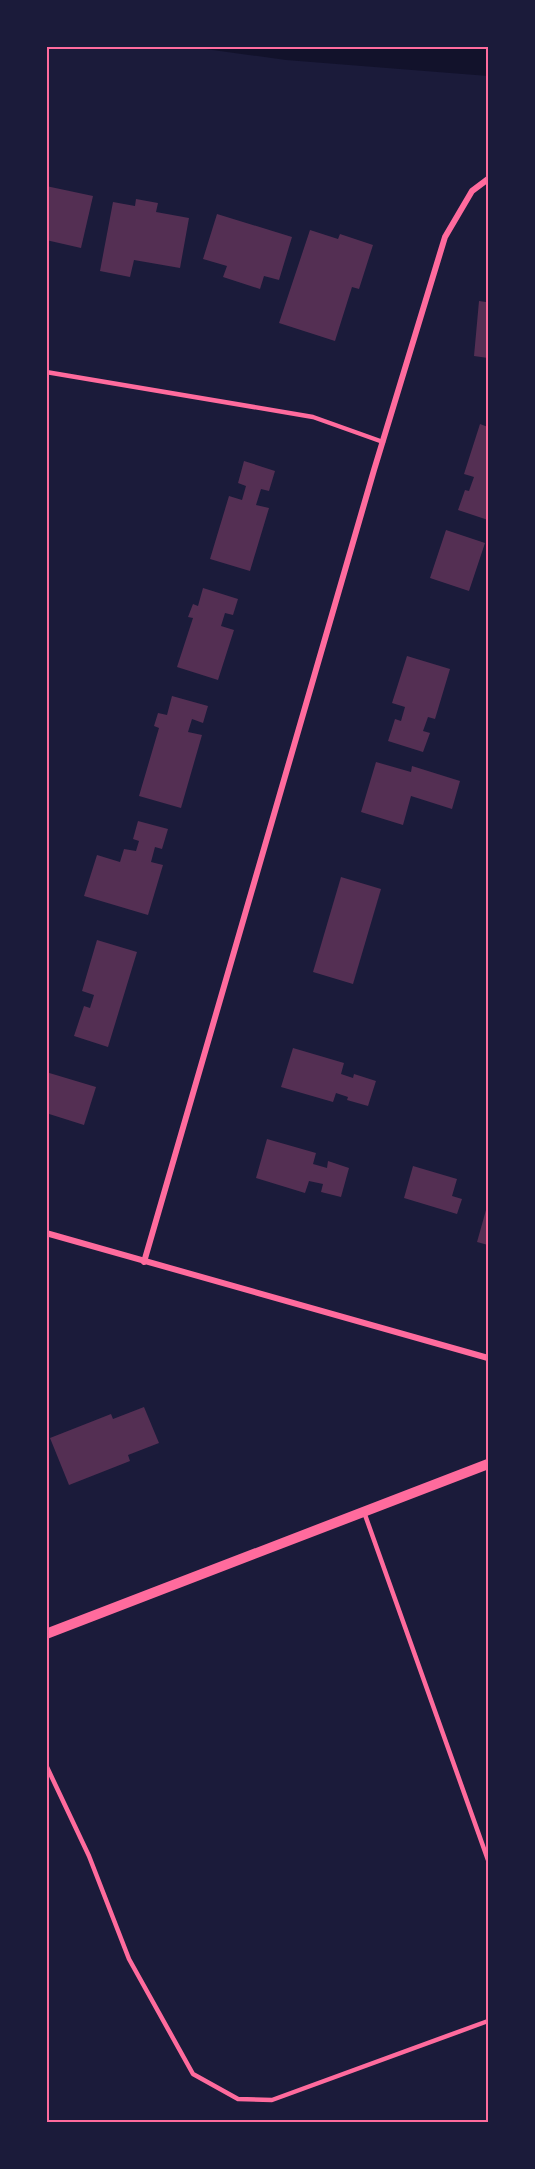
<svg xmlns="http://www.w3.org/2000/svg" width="535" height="2169" viewBox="0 0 535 2169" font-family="'Noto Sans',sans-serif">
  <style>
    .water { fill: #12122b }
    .building { fill: #542f53 }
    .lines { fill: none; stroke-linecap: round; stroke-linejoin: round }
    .service { stroke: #ff6b9d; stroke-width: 4.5 }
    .minor { stroke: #ff6b9d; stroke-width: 6 }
    .tertiary { stroke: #ff6b9d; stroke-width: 10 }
    .neatline { fill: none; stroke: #ff6b9d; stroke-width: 2 }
  </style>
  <rect width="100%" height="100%" fill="#1b1b3a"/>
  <polygon class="water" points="191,47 488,47 488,76 286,60"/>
  <g class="building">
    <polygon points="46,186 93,196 81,248 46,240"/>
    <polygon points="136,199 158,203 156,212 189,218 180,268 134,260 130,277 100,271 113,202 135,206"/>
    <polygon points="217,214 292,237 279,280 264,276 260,289 223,277 227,266 203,259"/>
    <polygon points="310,230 338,239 340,234 373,245 359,289 352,287 335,341 279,323"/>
    <polygon points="487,296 488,296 488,358 474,356 479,301 486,302"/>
    <polygon points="480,424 488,427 488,520 458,510 465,490 469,491 474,477 464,474"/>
    <polygon points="244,461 275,471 269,491 261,489 256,505 269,508 250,571 210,559 229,496 242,500 246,486 238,483"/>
    <polygon points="446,530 485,543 469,591 430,578"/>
    <polygon points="203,588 238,599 233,615 225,613 221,626 234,630 218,680 177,667 193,618 188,617 193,604 198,606"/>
    <polygon points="407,656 450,669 435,719 428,717 423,731 430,733 423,752 388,741 395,719 401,721 405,707 392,703"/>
    <polygon points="172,696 208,706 203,723 192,719 188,732 202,735 181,808 139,796 159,728 154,726 158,713 167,715"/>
    <polygon points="376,762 411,772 412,766 460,781 452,809 411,796 403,825 361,812"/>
    <polygon points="138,821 168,829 162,849 155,847 151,862 163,865 148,915 84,896 97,855 120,862 124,849 136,851 139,841 133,839"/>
    <polygon points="341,877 381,889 353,984 313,972"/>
    <polygon points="97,940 137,952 108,1047 74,1036 84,1006 90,1008 94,995 82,991"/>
    <polygon points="293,1048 344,1063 341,1074 353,1078 354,1074 376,1081 368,1106 347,1100 348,1097 336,1093 333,1102 281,1087"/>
    <polygon points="46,1072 96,1087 84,1125 46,1113"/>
    <polygon points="267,1139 316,1153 313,1164 327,1168 328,1161 349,1168 341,1197 321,1192 323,1184 309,1181 305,1193 256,1178"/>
    <polygon points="413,1166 457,1179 452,1196 462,1199 457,1214 404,1198"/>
    <polygon points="488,1203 488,1245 477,1242"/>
    <polygon points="144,1407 159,1443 128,1455 130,1461 69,1485 50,1438 111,1414 113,1419"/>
  </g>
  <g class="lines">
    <g class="service">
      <polyline points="46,372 313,417 383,442"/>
      <polyline points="364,1512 488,1860"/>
      <polyline points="46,1765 89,1856 129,1959 193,2074 238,2099 272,2100 488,2021"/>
    </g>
    <g class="minor">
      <polyline points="46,1233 488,1358"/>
      <polyline points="144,1262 374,470 445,237 472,191 488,179"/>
    </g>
    <polyline class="tertiary" points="46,1634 488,1464"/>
  </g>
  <rect width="535" height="2169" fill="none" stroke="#1b1b3a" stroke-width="96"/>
  <rect x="48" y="48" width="439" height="2073" class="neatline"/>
</svg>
